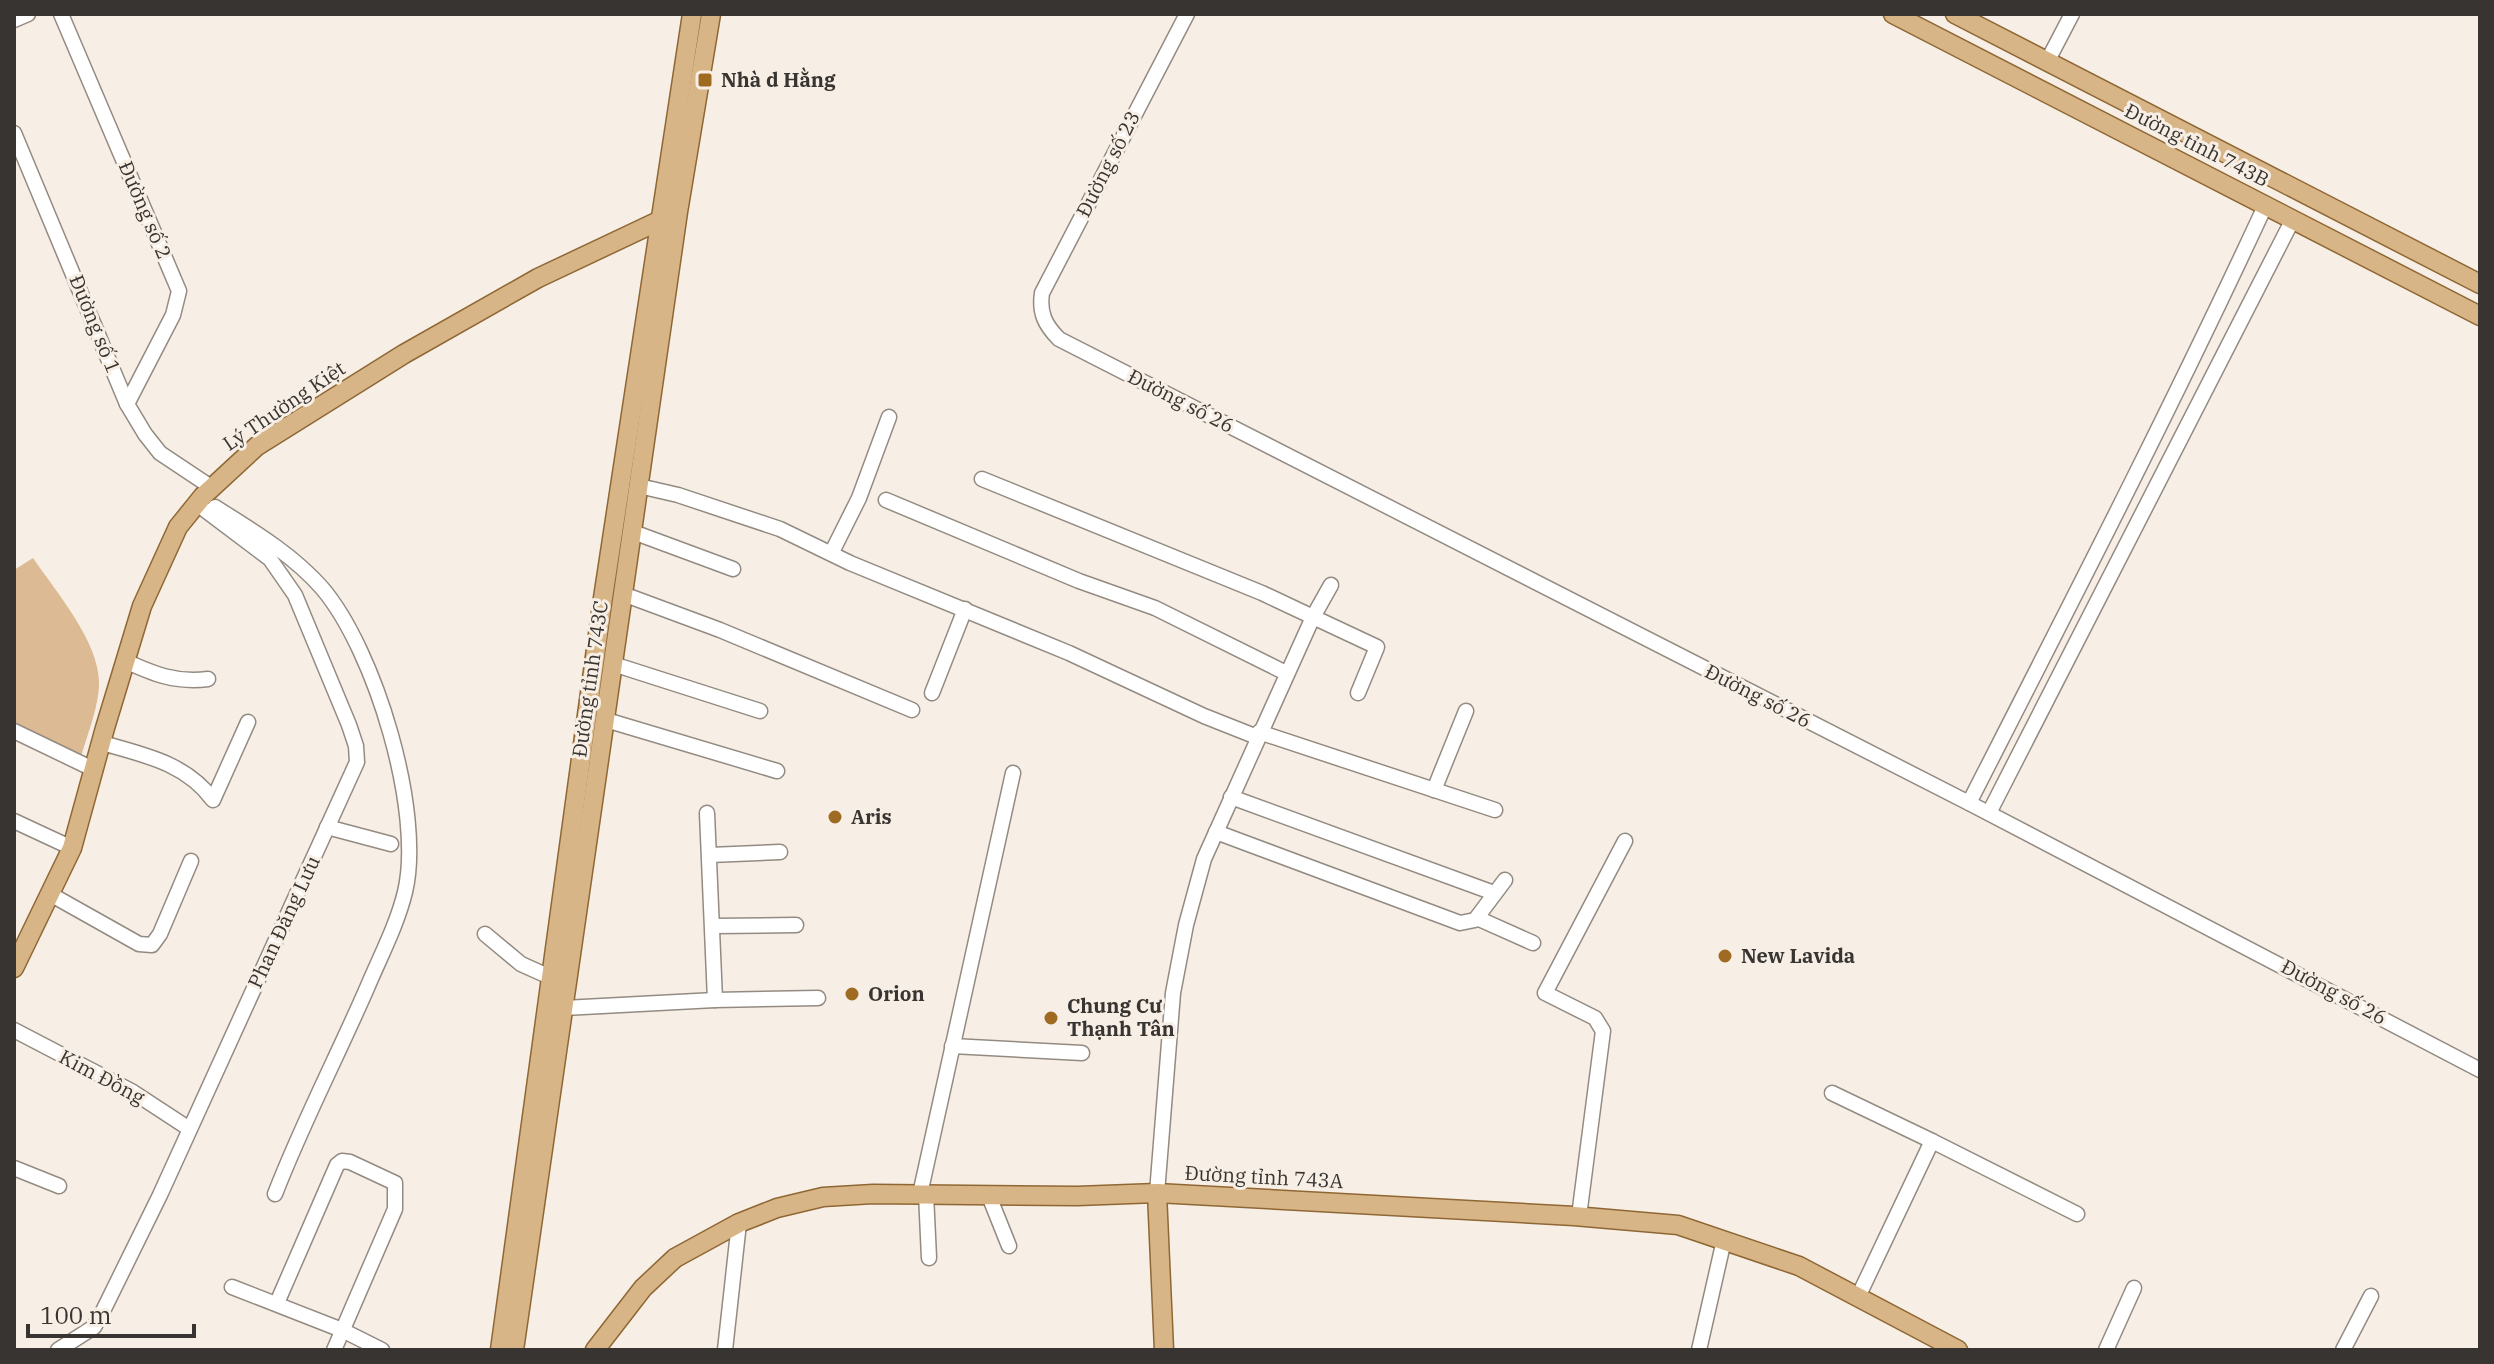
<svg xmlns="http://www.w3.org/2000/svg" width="2494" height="1364" viewBox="0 0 2494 1364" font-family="'IBM Plex Serif',serif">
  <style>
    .green { fill: #dbba94 }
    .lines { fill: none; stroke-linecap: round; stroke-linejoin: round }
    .minor-casing { stroke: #938b82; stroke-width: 17 }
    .major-casing { stroke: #8f6734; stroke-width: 21 }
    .minor { stroke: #fff; stroke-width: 14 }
    .major { stroke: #d8b586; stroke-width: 18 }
    .poi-dot { fill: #9f6b23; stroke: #f7efe5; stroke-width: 3 }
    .labels { text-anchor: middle; stroke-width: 6; stroke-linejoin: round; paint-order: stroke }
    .poi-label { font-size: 20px; font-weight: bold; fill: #383431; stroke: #f7efe5; text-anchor: start }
    .street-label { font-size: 20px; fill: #383431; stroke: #f7efe5 }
  </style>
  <rect width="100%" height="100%" fill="#f7efe5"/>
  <path class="green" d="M33,558C56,592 99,641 99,683C99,708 86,737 80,761L14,726V570Z"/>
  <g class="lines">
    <defs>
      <g id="minor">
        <polyline points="61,14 179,291 173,315 127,404"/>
        <path d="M1187,14L1042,293C1039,313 1045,325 1059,339L1969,803L2480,1070"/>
        <polyline points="14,20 28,14"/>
        <polyline points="2048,60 2072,14"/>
        <polyline points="14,133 127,404 145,434 160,453 211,487"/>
        <polyline points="982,479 1262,593 1313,617 1204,859 1186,925 1173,993 1157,1193"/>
        <polyline points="639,486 678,495 780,529 850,563 1069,653 1204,716 1257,737"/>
        <polyline points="886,500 1079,581 1155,608 1286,673"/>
        <path d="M215,507C253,531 292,554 322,588C375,650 424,812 405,892C397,925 380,957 367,988C337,1057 302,1124 275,1194"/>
        <polyline points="633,532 733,569"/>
        <polyline points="832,552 859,498 889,417"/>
        <polyline points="1331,585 1313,617 1377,647 1358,693"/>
        <polyline points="623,594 720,630 912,710"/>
        <path d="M125,661C154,674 175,683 208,679"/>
        <polyline points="613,664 760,711"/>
        <polyline points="932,693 965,609"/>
        <polyline points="606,720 777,771"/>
        <polyline points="14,731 95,770"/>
        <polyline points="1259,732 1495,810"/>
        <path d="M102,743C144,755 186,763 213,800L248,722"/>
        <polyline points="1434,790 1466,711"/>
        <polyline points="1231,797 1494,893"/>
        <path d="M1969,803C2070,605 2172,407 2266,204"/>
        <polyline points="707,813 715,1000"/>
        <polyline points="1989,813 2293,219"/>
        <polyline points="14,821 72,848"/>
        <polyline points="327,827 391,844"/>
        <polyline points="1216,832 1460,923 1475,920 1505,880"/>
        <polyline points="710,855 780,852"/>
        <polyline points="50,894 139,944 152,945 160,934 191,861"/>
        <polyline points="1477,918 1533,943"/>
        <polyline points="713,926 796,925"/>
        <polyline points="485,934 521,964 550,977"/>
        <polyline points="564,1008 715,1000 818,998"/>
        <polyline points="14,1030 133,1092 188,1128"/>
        <polyline points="952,1046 1082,1053"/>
        <polyline points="1832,1093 1932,1141"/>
        <polyline points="14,1168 59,1186"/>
        <polyline points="920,1194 1013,773"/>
        <polyline points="926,1194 929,1258"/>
        <polyline points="989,1196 1009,1246"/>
        <polyline points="1579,1216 1603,1031 1595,1018 1545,993 1625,841"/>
        <polyline points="232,1287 342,1330 382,1350"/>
        <polyline points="1858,1297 1932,1141 2077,1214"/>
        <polyline points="277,1303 337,1165 342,1161 350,1162 395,1183 395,1209 334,1350"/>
        <polyline points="58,1350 94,1327 102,1313 160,1195 357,762 356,746 349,725 295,595 270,559 197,504"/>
        <polyline points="725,1350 739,1223"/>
        <polyline points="1699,1350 1724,1240"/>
        <polyline points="2106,1350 2134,1288"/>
        <polyline points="2343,1350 2371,1296"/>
      </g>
      <g id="major">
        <polyline points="1893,14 2480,316"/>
        <polyline points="1955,14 2480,284"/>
        <polyline points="14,968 72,848 105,728 142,606 178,527 203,496 257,446 404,354 538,278 665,218"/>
        <polyline points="1157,1193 1164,1350"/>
        <polyline points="500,1350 603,598 692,14"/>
        <polyline points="514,1350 678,212 711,14"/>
        <polyline points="595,1350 643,1288 675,1258 739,1223 777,1208 823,1197 873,1194 1077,1196 1157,1193 1574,1216 1678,1225 1799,1266 1958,1350"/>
      </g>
    </defs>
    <use href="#minor" class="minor-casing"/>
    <use href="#major" class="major-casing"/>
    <use href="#minor" class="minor"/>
    <use href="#major" class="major"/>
  </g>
  <g class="poi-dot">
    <rect x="697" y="72" width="16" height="16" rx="4"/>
    <circle cx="835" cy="817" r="8"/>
    <circle cx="1725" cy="956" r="8"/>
    <circle cx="852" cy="994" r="8"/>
    <circle cx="1051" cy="1018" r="8"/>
  </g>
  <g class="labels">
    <g class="poi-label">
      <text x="721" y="87">Nhà d Hằng</text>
      <text x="851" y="824">Aris</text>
      <text x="1741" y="963">New Lavida</text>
      <text x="868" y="1001">Orion</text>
      <text x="1067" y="1013">Chung Cư<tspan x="1067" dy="23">Thạnh Tân</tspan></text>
    </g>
    <g class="street-label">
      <text transform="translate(2197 145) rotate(27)" y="7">Đường tỉnh 743B</text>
      <text transform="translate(1108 164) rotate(-63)" y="7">Đường số 23</text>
      <text transform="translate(145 210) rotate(67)" y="7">Đường số 2</text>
      <text transform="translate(95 324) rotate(68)" y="7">Đường số 1</text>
      <text transform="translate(1181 401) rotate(27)" y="7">Đường số 26</text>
      <text transform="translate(284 406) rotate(-34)" y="7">Lý Thường Kiệt</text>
      <text transform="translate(590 679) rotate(-82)" y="7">Đường tỉnh 743C</text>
      <text transform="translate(1758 696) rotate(27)" y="7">Đường số 26</text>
      <text transform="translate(284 922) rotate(-65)" y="7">Phan Đăng Lưu</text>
      <text transform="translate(2334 992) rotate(28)" y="7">Đường số 26</text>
      <text transform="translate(102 1077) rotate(28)" y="7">Kim Đồng</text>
      <text transform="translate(1264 1177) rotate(3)" y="7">Đường tỉnh 743A</text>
    </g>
  </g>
  <rect width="2494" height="1364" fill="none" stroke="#383431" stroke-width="32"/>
  <path d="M28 1324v12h166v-12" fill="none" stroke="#383431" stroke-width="4"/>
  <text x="40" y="1324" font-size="24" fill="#383431" stroke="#f7efe5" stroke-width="6" paint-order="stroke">100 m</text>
</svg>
